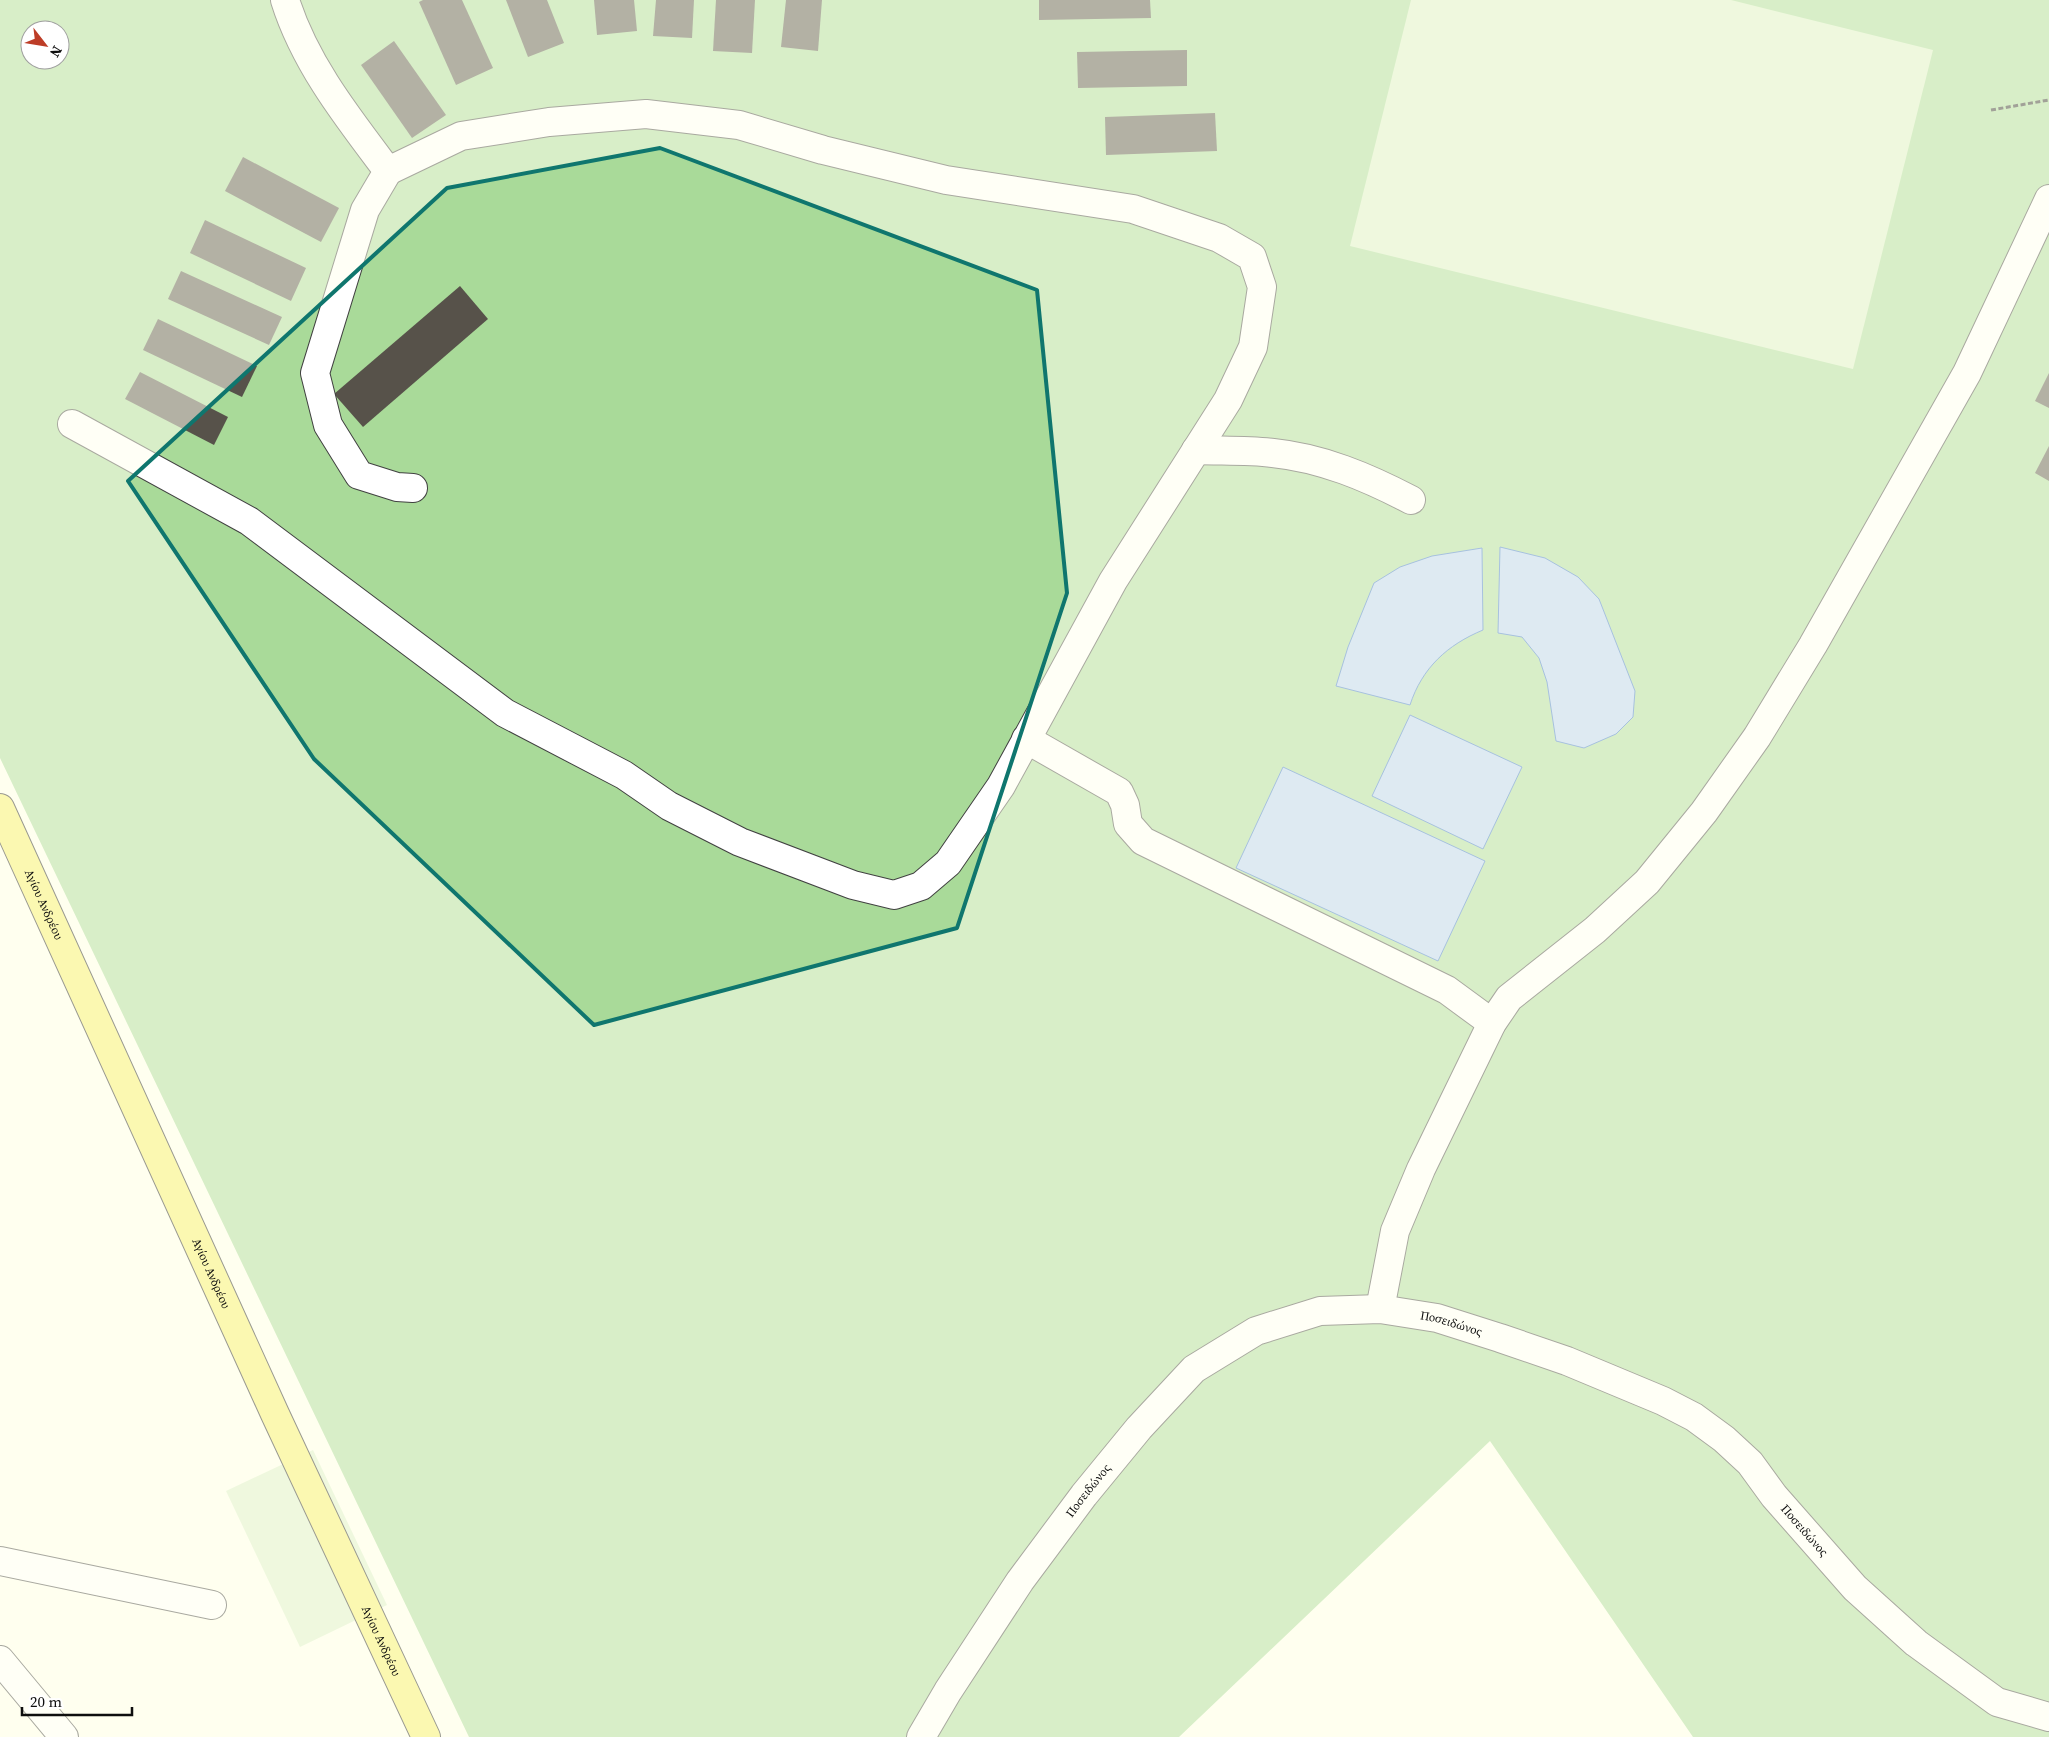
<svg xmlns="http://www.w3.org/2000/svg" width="2049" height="1737" viewBox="0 0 2049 1737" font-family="'Source Serif 4',serif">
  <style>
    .forest { fill: #a9da99; fill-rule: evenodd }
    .pitch { fill: #dcf0cb }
    .water { fill: #b5d1f5; stroke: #3c76cc }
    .building { fill: #57524a }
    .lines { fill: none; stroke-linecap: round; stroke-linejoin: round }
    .minor-casing { stroke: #414141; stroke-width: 30 }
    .major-casing { stroke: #1f1f1f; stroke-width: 30 }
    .path { stroke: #303030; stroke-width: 3; stroke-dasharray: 5 2.5; stroke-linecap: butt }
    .minor { stroke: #fff; stroke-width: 28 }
    .major { stroke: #f7f067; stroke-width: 28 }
    .marked { fill: none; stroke: #0f766e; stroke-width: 4; stroke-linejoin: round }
    .labels { text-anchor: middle; stroke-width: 5; stroke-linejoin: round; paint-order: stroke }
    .street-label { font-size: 12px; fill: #0e0e0e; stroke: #fff }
  </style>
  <rect width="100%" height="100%" fill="#ffffef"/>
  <path class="forest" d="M0,0H2049V1737H1693L1490,1441L1179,1737H469L0,758ZM30,30H60V60H30Z"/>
  <g class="pitch">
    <polygon points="1411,0 1731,0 1933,50 1853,369 1350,246"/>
    <polygon points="313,1450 387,1605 300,1647 226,1491"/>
  </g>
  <g class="water">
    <polygon points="1500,547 1545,558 1578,577 1599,599 1635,691 1633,717 1616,734 1584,748 1556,741 1547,682 1539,658 1522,637 1498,633"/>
    <path d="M1482,548L1483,630C1447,645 1422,668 1410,705L1336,686L1348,647L1374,583L1400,567L1432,556Z"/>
    <polygon points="1410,715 1522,767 1483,849 1372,796"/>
    <polygon points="1283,767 1485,861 1438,961 1236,868"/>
  </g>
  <g class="building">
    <polygon points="423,0 462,0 493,68 456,85 419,2"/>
    <polygon points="506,0 547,0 564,43 528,57"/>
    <polygon points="594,0 634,0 637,31 597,35"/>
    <polygon points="656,0 694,0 692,38 653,36"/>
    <polygon points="716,0 755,0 752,53 713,51"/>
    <polygon points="786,0 822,0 818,51 781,47"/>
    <polygon points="1039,0 1150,0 1151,18 1039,20"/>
    <polygon points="394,41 446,115 412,138 361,65"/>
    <polygon points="1187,50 1187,86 1078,88 1077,52"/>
    <polygon points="1215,113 1217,151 1106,155 1105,117"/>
    <polygon points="243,157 339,208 321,242 225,191"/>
    <polygon points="205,220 306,268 291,301 190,253"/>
    <polygon points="181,271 282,317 269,345 168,299"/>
    <polygon points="460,286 488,319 363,427 334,394"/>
    <polygon points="158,319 257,366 242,397 143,350"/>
    <polygon points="140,372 228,417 214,445 125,399"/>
    <polygon points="2049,373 2049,408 2035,401"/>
    <polygon points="2049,446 2049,481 2035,473"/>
  </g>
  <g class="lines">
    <defs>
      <g id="minor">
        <path d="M285,0C305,64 348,118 388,171L365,210L315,373L328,425L359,475L397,487L413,488"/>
        <polyline points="72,424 249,521 505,713 624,775 669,806 740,842 853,885 894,895 921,886 948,863 1001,786 1113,581 1228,400 1253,347 1262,287 1252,257 1219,238 1133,209 946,180 823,150 739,125 646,114 549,122 461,136 388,171"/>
        <path d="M1196,450C1222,451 1248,450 1273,453C1322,458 1367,477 1411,500"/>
        <polyline points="1026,739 1119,792 1125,805 1128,824 1143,841 1447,990 1492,1023"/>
        <polyline points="1380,1309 1395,1231 1421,1169 1492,1023 1509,998 1595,930 1647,882 1704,812 1757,737 1813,645 1967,373 2049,199"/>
        <polyline points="0,1561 212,1605"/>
        <polyline points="0,1660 64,1737"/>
        <path id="s1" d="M921,1737L948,1691L1020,1581L1084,1495L1139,1428L1194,1369L1256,1331L1320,1311L1380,1309L1437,1318L1500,1338L1567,1361L1663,1401L1694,1417L1724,1439L1750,1463L1774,1496L1855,1588L1916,1643L1997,1702L2049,1717"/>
      </g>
      <g id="major">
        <path id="s2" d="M0,808L275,1414L426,1737"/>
      </g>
    </defs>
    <use href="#minor" class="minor-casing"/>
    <use href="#major" class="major-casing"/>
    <polyline class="path" points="1991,110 2049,100"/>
    <use href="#minor" class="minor"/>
    <use href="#major" class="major"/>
  </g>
  <path d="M0 0H2049V1737H0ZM660,148L1037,290L1067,593L957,928L594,1025L314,759L128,481L447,188Z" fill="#ffffef" fill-opacity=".55" fill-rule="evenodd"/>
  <path class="marked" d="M660,148L1037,290L1067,593L957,928L594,1025L314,759L128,481L447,188Z"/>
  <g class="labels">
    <g class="street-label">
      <text dy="4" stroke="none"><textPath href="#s2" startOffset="106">Αγίου Ανδρέου</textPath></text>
      <text dy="4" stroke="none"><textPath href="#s2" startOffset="511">Αγίου Ανδρέου</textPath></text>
      <text dy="4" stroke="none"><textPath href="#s1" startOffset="732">Ποσειδώνος</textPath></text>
      <text dy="4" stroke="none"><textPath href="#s1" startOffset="298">Ποσειδώνος</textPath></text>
      <text dy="4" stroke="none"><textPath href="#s1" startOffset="1152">Ποσειδώνος</textPath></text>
      <text dy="4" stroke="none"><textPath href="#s2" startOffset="916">Αγίου Ανδρέου</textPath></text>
    </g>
  </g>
  <g transform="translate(45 45) rotate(121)"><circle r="24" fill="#ffffff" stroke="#9f9f9f"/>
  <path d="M0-4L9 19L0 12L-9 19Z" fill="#bd3d27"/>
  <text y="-8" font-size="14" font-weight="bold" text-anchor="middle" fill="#0e0e0e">N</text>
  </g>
  <path d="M22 1707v8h110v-8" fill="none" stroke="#0e0e0e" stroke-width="2.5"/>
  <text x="30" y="1707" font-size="15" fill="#0e0e0e" stroke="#ffffff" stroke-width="4" paint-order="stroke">20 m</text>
</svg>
